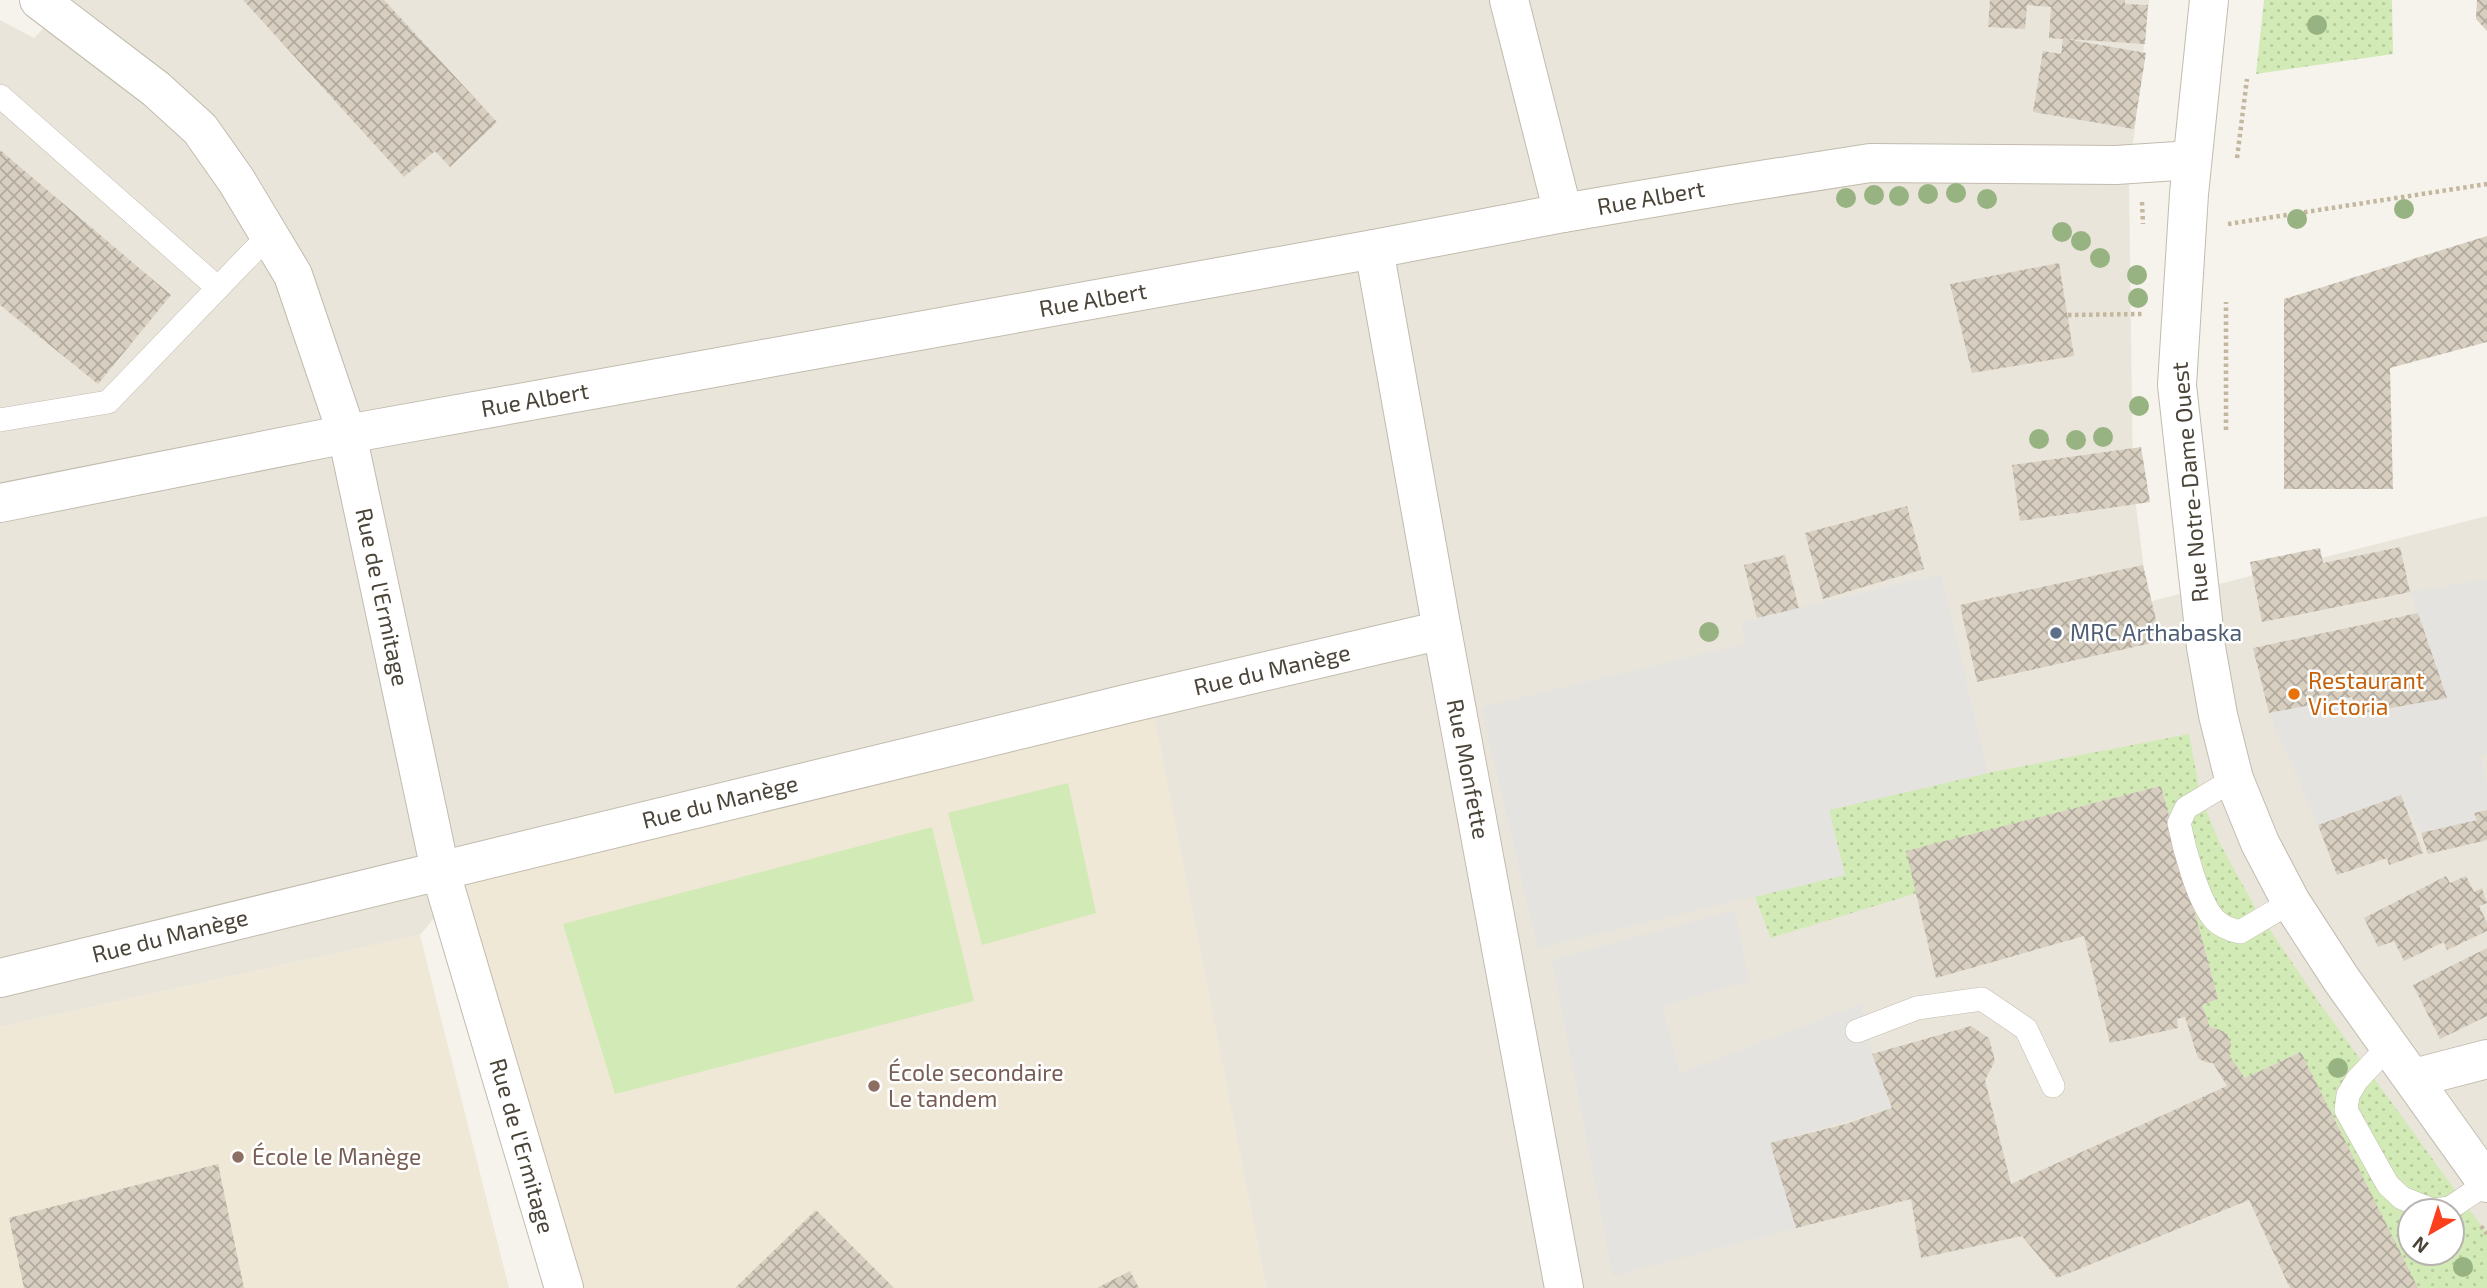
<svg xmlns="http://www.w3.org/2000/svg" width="2487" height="1288" viewBox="0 0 2487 1288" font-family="'Exo 2',sans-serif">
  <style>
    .residential { fill: #eae5da; fill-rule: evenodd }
    .education { fill: #efe8d6 }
    .grass { fill: url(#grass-dots); fill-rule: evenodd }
    .park { fill: #d2eab5 }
    .parking { fill: #e5e3e0 }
    .building { fill: url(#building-cross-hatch) }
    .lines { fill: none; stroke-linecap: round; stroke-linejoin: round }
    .service-casing { stroke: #c2bbae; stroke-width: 24 }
    .minor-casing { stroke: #c2bbae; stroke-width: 40 }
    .tertiary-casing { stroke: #c2bbae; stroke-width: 40 }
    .path { stroke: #c4b79f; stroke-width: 4.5; stroke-dasharray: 3.5 3.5; stroke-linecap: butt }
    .service { stroke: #fff; stroke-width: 23 }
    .minor { stroke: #fff; stroke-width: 38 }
    .tertiary { stroke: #fff; stroke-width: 38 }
    .tree { fill: #97b381 }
    .service-dot { fill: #5c6f8a; stroke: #fff; stroke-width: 2.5 }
    .food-dot { fill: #e8710a; stroke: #fff; stroke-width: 2.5 }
    .education-dot { fill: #8d6e63; stroke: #fff; stroke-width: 2.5 }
    .labels { text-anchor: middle; stroke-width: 5; stroke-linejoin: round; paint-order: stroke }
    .street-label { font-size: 23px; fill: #4b4439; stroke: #fff }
    .service-label { font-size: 23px; fill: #4e5e75; stroke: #fff; text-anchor: start }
    .food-label { font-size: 23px; fill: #c56008; stroke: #fff; text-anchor: start }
    .education-label { font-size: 23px; fill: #785e54; stroke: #fff; text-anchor: start }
  </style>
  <defs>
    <pattern id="grass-dots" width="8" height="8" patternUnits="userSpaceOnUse" patternTransform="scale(1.75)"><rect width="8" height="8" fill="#d2eab5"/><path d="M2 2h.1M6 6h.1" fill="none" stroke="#b6ca9c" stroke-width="1.8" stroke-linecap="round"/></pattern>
    <pattern id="building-cross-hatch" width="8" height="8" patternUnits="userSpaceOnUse" patternTransform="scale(1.75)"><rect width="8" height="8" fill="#d8cfc1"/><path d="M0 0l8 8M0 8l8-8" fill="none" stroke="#b1aa9e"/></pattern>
  </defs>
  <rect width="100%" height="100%" fill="#f6f3ec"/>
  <path class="residential" d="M71,0H2149L2129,181L2133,481L2148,602L2487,516V1288H1266L1153,712L463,884L420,935L0,1027V20L34,38ZM2410,1211H2452V1253H2410Z"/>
  <g class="education">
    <polygon points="1153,711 1266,1288 580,1288 463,885"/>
    <polygon points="420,935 509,1288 0,1288 0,1027"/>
  </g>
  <g class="grass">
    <polygon points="2264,0 2392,0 2393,54 2256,74"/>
    <path d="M2189,734L2201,798L2220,844L2256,909L2320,1004L2487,1234V1288H2417L2301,1052L2245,1078L2229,1055C2231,1039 2226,1030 2210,1027L2202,1005L2218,999L2161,786L1907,851L1917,893L1771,938L1755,897L1844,875L1829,810L1988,773ZM2410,1211H2452V1253H2410Z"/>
  </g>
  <g class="park">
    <polygon points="1068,783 1096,913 982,945 948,813"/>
    <polygon points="932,827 974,1001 615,1094 563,924"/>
  </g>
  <g class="parking">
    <polygon points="1941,574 1988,773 1829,810 1845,875 1538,948 1481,707 1745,644 1741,622"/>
    <polygon points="2487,579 2487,754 2481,756 2487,783 2487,810 2475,813 2477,820 2421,833 2401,795 2318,825 2269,713 2352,697 2357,714 2446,698 2410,592"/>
    <polygon points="1735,910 1749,981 1662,1006 1680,1073 1862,1004 1872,1054 1892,1108 1770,1143 1796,1228 1613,1276 1552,960"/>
  </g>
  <g class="building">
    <polygon points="243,0 384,0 497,122 450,167 435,151 404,177"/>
    <polygon points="1990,0 2125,0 2125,4 2148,5 2145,44 2066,39 2146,53 2134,129 2033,112 2043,51 2061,54 2063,39 2049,38 2051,7 2027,5 2025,29 1988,27"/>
    <polygon points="2477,0 2487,0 2487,31 2476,19"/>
    <polygon points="0,150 171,295 98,384 0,305"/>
    <polygon points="2487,236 2487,342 2390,368 2393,489 2284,489 2284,299"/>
    <polygon points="2059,263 2074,356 1972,373 1950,284"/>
    <polygon points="2141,447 2150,502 2020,521 2012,465"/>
    <polygon points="1907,506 1924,569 1823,599 1805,533"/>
    <polygon points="2400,547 2410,592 2262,622 2250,562 2320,548 2323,563"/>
    <polygon points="1785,555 1799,608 1757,618 1744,565"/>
    <polygon points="2143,565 2161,641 1977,682 1960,605"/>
    <polygon points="2418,613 2447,698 2357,714 2352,697 2269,713 2253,648"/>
    <polygon points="2161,786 2218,999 2202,1005 2210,1027 2218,1029 2227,1034 2231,1044 2229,1055 2245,1078 2301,1052 2418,1288 2290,1288 2249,1200 2057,1278 2022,1236 1921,1258 1911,1199 1796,1228 1770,1143 1846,1124 1892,1108 1872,1054 1971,1026 1989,1038 1995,1061 1985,1080 2011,1184 2227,1086 2213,1063 2205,1062 2198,1058 2185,1017 2177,1019 2178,1028 2110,1043 2084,936 1936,978 1906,851"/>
    <polygon points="2401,795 2423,853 2389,865 2387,858 2337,875 2318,825"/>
    <polygon points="2487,810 2487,840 2428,854 2421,833 2477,820 2474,813"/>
    <polygon points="2446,876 2450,883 2466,876 2474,892 2482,888 2487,903 2479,906 2487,923 2487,931 2447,950 2444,942 2404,961 2394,941 2378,947 2364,918"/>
    <polygon points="2487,948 2487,1016 2440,1039 2413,985"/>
    <polygon points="218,1164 244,1288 24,1288 9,1218"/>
    <polygon points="816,1210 894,1288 735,1288"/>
    <polygon points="1130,1271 1139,1288 1097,1288"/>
  </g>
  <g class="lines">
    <defs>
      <g id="service">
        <polyline points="0,96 218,288"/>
        <polyline points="0,420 108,402 269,235"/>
        <path d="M2234,779L2186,808L2179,823C2184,848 2198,902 2215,920C2222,927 2231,930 2240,932L2291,902"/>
        <polyline points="1857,1031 1917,1008 1982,999 2026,1029 2053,1086"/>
        <polyline points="2389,1046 2357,1080 2348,1095 2346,1110 2388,1185 2402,1198 2432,1210 2450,1208 2487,1183"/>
      </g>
      <g id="minor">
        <polyline points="39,0 156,89 200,129 236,180 293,275 347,434 440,870 564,1288"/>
        <polyline points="1509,0 1563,213"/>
        <polyline points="1374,249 1442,630 1564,1288"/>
        <polyline points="0,503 347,434 1374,249 1563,213 1723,186 1870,163 2116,165 2192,160"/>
        <polyline points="0,978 1130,703 1442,630"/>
        <polyline points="2414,1078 2487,1059"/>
      </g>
      <polyline id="tertiary" points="2209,0 2189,194 2177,385 2206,647 2218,715 2234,779 2260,843 2291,902 2341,979 2487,1183"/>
    </defs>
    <use href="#service" class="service-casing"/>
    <use href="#minor" class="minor-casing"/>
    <use href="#tertiary" class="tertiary-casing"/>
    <g class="path">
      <polyline points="2237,158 2247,79"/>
      <polyline points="2142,202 2143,224"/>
      <polyline points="2228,224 2487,184"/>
      <polyline points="2068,315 2142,314"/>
      <polyline points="2226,430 2226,302"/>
      <polyline points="2481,1226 2487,1234"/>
    </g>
    <use href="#service" class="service"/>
    <use href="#minor" class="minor"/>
    <use href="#tertiary" class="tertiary"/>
  </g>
  <g class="tree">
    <circle cx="2317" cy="25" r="10"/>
    <circle cx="1956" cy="193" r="10"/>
    <circle cx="1928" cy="194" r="10"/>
    <circle cx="1874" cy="195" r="10"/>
    <circle cx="1899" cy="196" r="10"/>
    <circle cx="1846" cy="198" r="10"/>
    <circle cx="1987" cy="199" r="10"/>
    <circle cx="2404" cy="209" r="10"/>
    <circle cx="2297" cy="219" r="10"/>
    <circle cx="2062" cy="232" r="10"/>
    <circle cx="2081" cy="241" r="10"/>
    <circle cx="2100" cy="258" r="10"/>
    <circle cx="2137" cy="275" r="10"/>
    <circle cx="2138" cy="298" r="10"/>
    <circle cx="2139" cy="406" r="10"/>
    <circle cx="2103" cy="437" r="10"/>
    <circle cx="2039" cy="439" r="10"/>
    <circle cx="2076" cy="440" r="10"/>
    <circle cx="1709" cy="632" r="10"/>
    <circle cx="2338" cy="1068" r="10"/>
    <circle cx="2463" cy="1267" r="10"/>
  </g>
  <circle class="service-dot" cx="2056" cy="633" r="7"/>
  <circle class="food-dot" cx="2294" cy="694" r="7"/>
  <g class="education-dot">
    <circle cx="874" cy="1086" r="7"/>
    <circle cx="238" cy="1157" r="7"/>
  </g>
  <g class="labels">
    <g class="street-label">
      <text transform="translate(1651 198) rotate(-10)" y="8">Rue Albert</text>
      <text transform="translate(1093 300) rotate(-10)" y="8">Rue Albert</text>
      <text transform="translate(535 400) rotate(-10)" y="8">Rue Albert</text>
      <text transform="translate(2190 482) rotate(-95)" y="8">Rue Notre-Dame Ouest</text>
      <text transform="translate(382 597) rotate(78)" y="8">Rue de l'Ermitage</text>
      <text transform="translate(1272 670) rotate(-13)" y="8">Rue du Manège</text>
      <text transform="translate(1468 769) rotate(79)" y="8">Rue Monfette</text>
      <text transform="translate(720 802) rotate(-14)" y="8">Rue du Manège</text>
      <text transform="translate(170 936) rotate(-14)" y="8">Rue du Manège</text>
      <text transform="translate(522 1146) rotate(74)" y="8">Rue de l'Ermitage</text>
    </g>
    <g class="service-label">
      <text x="2070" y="641">MRC Arthabaska</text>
    </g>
    <g class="food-label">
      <text x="2308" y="689">Restaurant<tspan x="2308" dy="26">Victoria</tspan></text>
    </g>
    <g class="education-label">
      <text x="888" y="1081">École secondaire<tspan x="888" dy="26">Le tandem</tspan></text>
      <text x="252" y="1165">École le Manège</text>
    </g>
  </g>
  <g transform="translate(2431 1232) rotate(219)"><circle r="33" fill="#ffffff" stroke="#b7b4b0" stroke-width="2"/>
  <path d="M0-5L12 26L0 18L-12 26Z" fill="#fc3f1d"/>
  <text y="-10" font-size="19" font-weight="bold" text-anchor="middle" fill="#4b4439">N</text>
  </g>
</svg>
